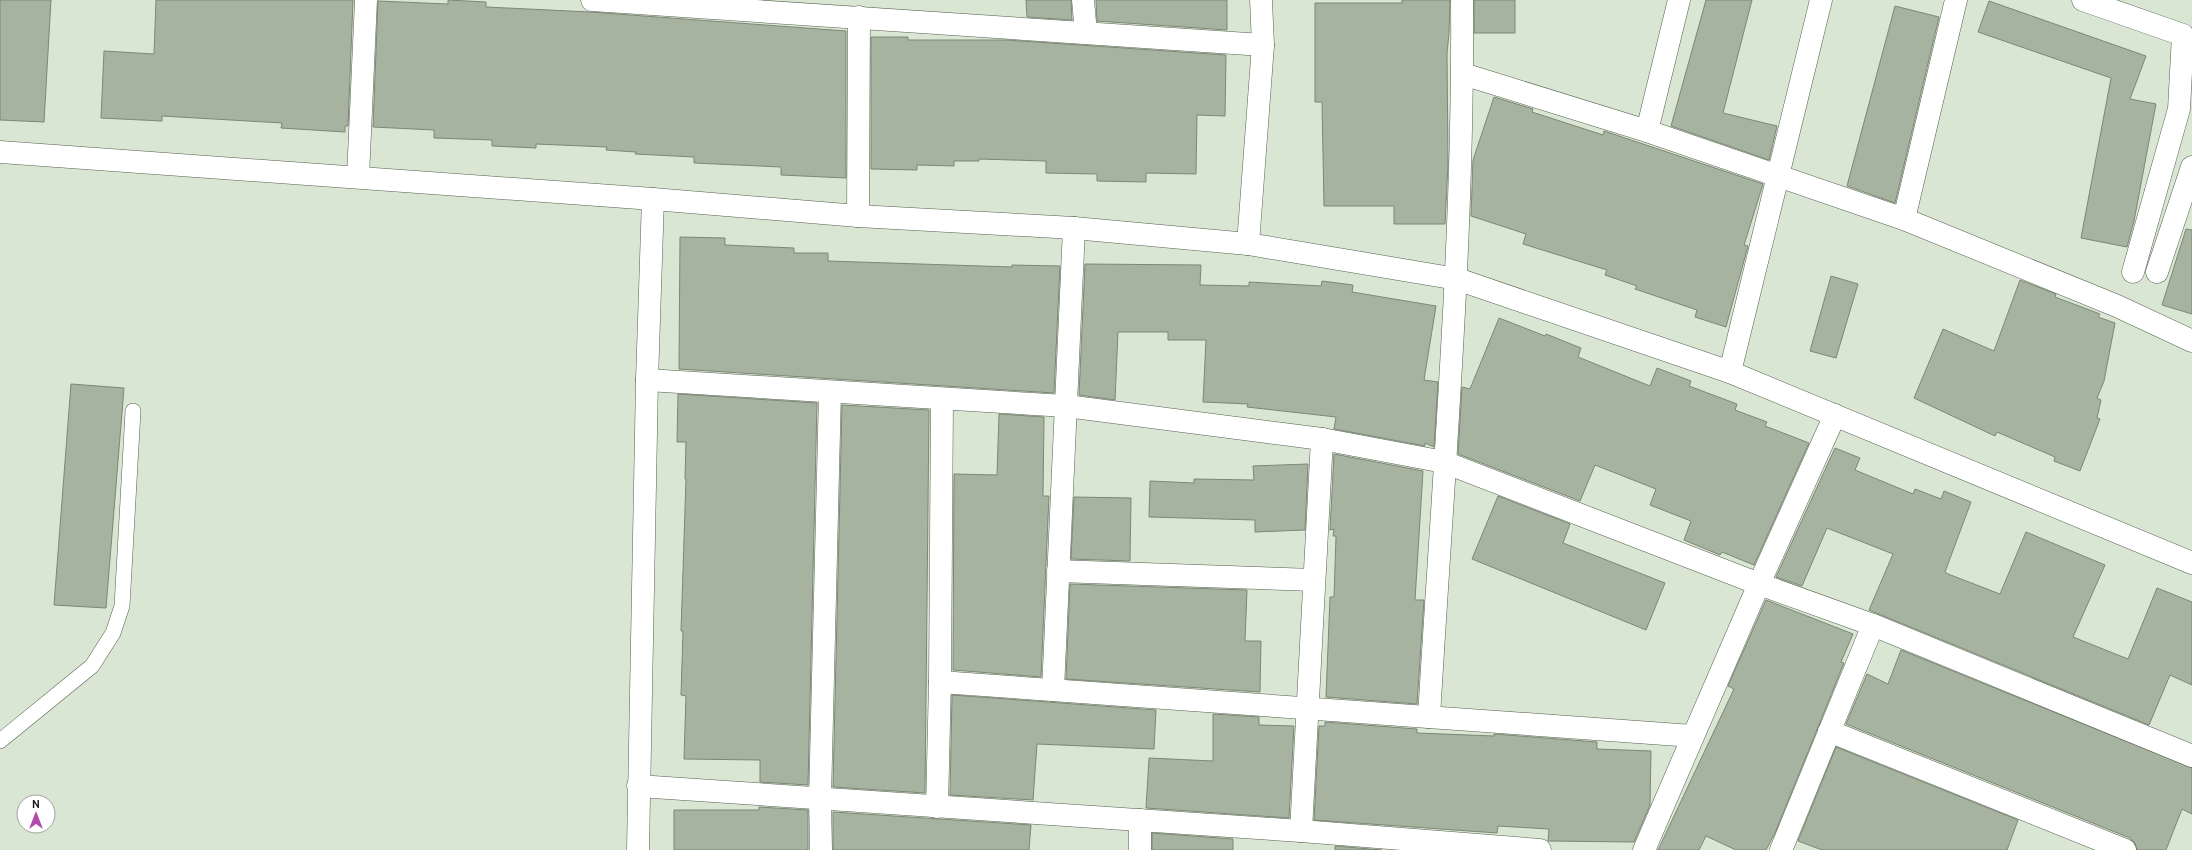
<svg xmlns="http://www.w3.org/2000/svg" width="2192" height="850" viewBox="0 0 2192 850" font-family="Cabin,sans-serif">
  <style>
    .building { fill: #a6b3a0; stroke: #7c8776 }
    .lines { fill: none; stroke-linecap: round; stroke-linejoin: round }
    .lane-casing { stroke: #55604f; stroke-width: 16 }
    .street-casing { stroke: #55604f; stroke-width: 23 }
    .secondary-casing { stroke: #55604f; stroke-width: 23 }
    .lane { stroke: #fff; stroke-width: 15 }
    .street { stroke: #fff; stroke-width: 22 }
    .secondary { stroke: #fff; stroke-width: 22 }
  </style>
  <rect width="100%" height="100%" fill="#d9e6d3"/>
  <g class="building">
    <polygon points="0,0 51,0 44,122 0,120"/>
    <polygon points="156,0 353,0 348,126 345,126 345,132 281,128 282,123 162,116 162,121 101,118 104,51 154,54"/>
    <polygon points="448,0 486,2 486,7 590,12 846,31 846,178 781,175 781,167 694,163 694,157 635,154 636,152 606,150 607,147 536,144 536,148 492,146 492,140 434,138 434,130 373,127 378,1 448,4"/>
    <polygon points="1026,0 1071,0 1072,20 1027,17"/>
    <polygon points="1096,0 1227,0 1227,30 1097,21"/>
    <polygon points="1402,0 1450,0 1449,33 1447,53 1448,164 1445,224 1394,224 1394,206 1324,206 1322,102 1315,102 1315,3 1402,3"/>
    <rect x="1474" y="0" width="41" height="33"/>
    <polygon points="1706,0 1752,0 1723,113 1777,126 1769,160 1671,126"/>
    <polygon points="1989,1 2146,56 2130,99 2156,104 2134,221 2127,247 2081,238 2111,78 1978,32"/>
    <polygon points="1895,6 1939,17 1895,203 1847,186"/>
    <polygon points="871,37 908,37 908,40 1006,40 1226,55 1225,116 1197,115 1196,174 1146,173 1146,182 1097,181 1097,174 1046,173 1046,161 979,159 979,161 954,161 954,166 917,165 917,170 871,169"/>
    <polygon points="1494,97 1533,109 1532,112 1603,135 1604,131 1763,184 1744,245 1748,246 1726,327 1695,317 1697,310 1635,289 1637,286 1605,275 1607,270 1523,244 1526,234 1471,216 1473,160"/>
    <polygon points="2186,229 2192,230 2192,314 2162,305"/>
    <polygon points="680,237 725,238 725,245 794,248 794,253 828,253 828,261 1012,267 1012,265 1060,266 1054,393 679,369"/>
    <polygon points="1085,264 1201,265 1200,285 1249,286 1249,282 1321,286 1322,281 1353,285 1352,292 1436,306 1424,380 1438,382 1434,447 1425,443 1425,446 1334,429 1336,417 1247,407 1248,404 1203,402 1206,340 1168,340 1168,332 1118,332 1115,400 1079,395"/>
    <polygon points="1831,276 1858,284 1836,358 1810,351"/>
    <polygon points="2020,280 2056,294 2055,297 2100,314 2098,317 2115,323 2104,381 2097,398 2101,400 2097,418 2100,419 2080,471 2054,461 2055,457 1997,432 1995,436 1914,398 1943,329 1994,351"/>
    <polygon points="1499,318 1545,336 1546,334 1581,348 1578,357 1650,386 1657,368 1691,381 1689,386 1737,404 1735,410 1767,422 1765,426 1809,443 1754,565 1722,552 1720,555 1684,540 1691,521 1650,505 1656,489 1595,465 1580,501 1458,454 1462,387 1470,389"/>
    <polygon points="71,384 124,388 106,608 54,605"/>
    <polygon points="678,394 817,403 808,785 760,782 760,760 684,759 686,696 681,695 683,631 681,631 686,479 685,479 686,442 677,442"/>
    <polygon points="842,405 929,410 925,793 833,787"/>
    <polygon points="999,414 1044,417 1043,496 1049,496 1041,677 953,670 954,474 997,475"/>
    <polygon points="1835,448 1860,458 1855,470 1913,494 1915,489 1941,499 1944,491 1971,502 1945,572 1948,574 2000,594 2026,532 2105,565 2073,637 2128,659 2157,588 2192,602 2192,685 2170,675 2149,725 1869,610 1893,554 1827,528 1802,586 1776,577"/>
    <polygon points="1334,454 1423,471 1415,600 1424,600 1417,704 1326,697 1330,597 1334,597 1336,536 1333,536 1334,529 1330,530"/>
    <polygon points="1308,464 1305,530 1255,532 1255,520 1149,517 1150,481 1194,483 1194,479 1254,480 1253,466"/>
    <polygon points="1498,496 1570,524 1563,543 1665,583 1646,630 1472,559"/>
    <polygon points="1074,497 1131,498 1130,561 1071,559"/>
    <polygon points="1070,584 1247,590 1245,641 1261,641 1260,692 1066,679"/>
    <polygon points="1766,600 1853,634 1841,662 1844,663 1775,833 1766,850 1736,850 1706,836 1699,850 1658,850 1734,689 1728,686"/>
    <polygon points="1901,650 2192,768 2192,814 2182,809 2166,850 2137,850 2135,843 2130,838 1846,724 1867,674 1888,684"/>
    <polygon points="952,695 1156,710 1154,749 1037,744 1033,800 950,795"/>
    <polygon points="1213,714 1259,717 1259,725 1294,726 1289,818 1146,808 1149,758 1213,761"/>
    <polygon points="1325,722 1417,729 1417,733 1494,736 1494,734 1597,742 1597,749 1651,751 1650,805 1634,842 1548,841 1549,829 1498,826 1497,833 1314,820 1319,726 1325,726"/>
    <polygon points="1836,747 2018,820 2007,850 1822,850 1798,841"/>
    <polygon points="759,807 808,810 808,850 674,850 674,810 759,810"/>
    <polygon points="833,812 1031,825 1029,850 833,850"/>
    <polygon points="1152,833 1233,839 1233,850 1152,850"/>
    <polygon points="1335,846 1382,850 1335,850"/>
  </g>
  <g class="lines">
    <defs>
      <polyline id="lane" points="0,741 92,666 113,633 122,606 133,411"/>
      <g id="street">
        <polyline points="592,0 1263,45"/>
        <polyline points="1083,0 1086,33"/>
        <polyline points="2083,0 2183,35 2179,109 2133,272"/>
        <polyline points="1463,74 1647,131 1904,219 2117,306 2192,341"/>
        <polyline points="1647,131 1679,0"/>
        <polyline points="0,152 653,199 858,216 1074,228 1248,244"/>
        <polyline points="358,177 366,0"/>
        <polyline points="858,216 859,17"/>
        <polyline points="1904,219 1956,0"/>
        <polyline points="2157,272 2192,167"/>
        <polyline points="1730,372 1821,0"/>
        <polyline points="647,380 1066,406 1322,439 1444,462 1759,584 1873,625 2192,756"/>
        <polyline points="1058,571 1314,580"/>
        <polyline points="940,682 1693,736"/>
        <polyline points="1053,690 1074,228"/>
        <path d="M1429,717C1443,478 1464,239 1462,0"/>
        <polyline points="1829,731 2125,850"/>
        <polyline points="638,786 1301,831 1540,850"/>
        <polyline points="937,807 940,682 942,399"/>
        <polyline points="1301,831 1322,439"/>
        <polyline points="638,850 647,380 653,199"/>
        <polyline points="821,850 820,799 830,392"/>
        <polyline points="1140,850 1140,820"/>
        <polyline points="1644,850 1759,584 1835,415"/>
        <polyline points="1781,850 1873,625"/>
      </g>
      <polyline id="secondary" points="1261,0 1263,45 1248,244 1457,279 1730,372 2192,563"/>
    </defs>
    <use href="#lane" class="lane-casing"/>
    <use href="#street" class="street-casing"/>
    <use href="#secondary" class="secondary-casing"/>
    <use href="#lane" class="lane"/>
    <use href="#street" class="street"/>
    <use href="#secondary" class="secondary"/>
  </g>
  <g transform="translate(36 814)"><circle r="19" fill="#ffffff" stroke="#a0a29f"/>
  <path d="M0-3L7 15L0 10L-7 15Z" fill="#b24aad"/>
  <text y="-6" font-size="11" font-weight="bold" text-anchor="middle" fill="#121710">N</text>
  </g>
</svg>
